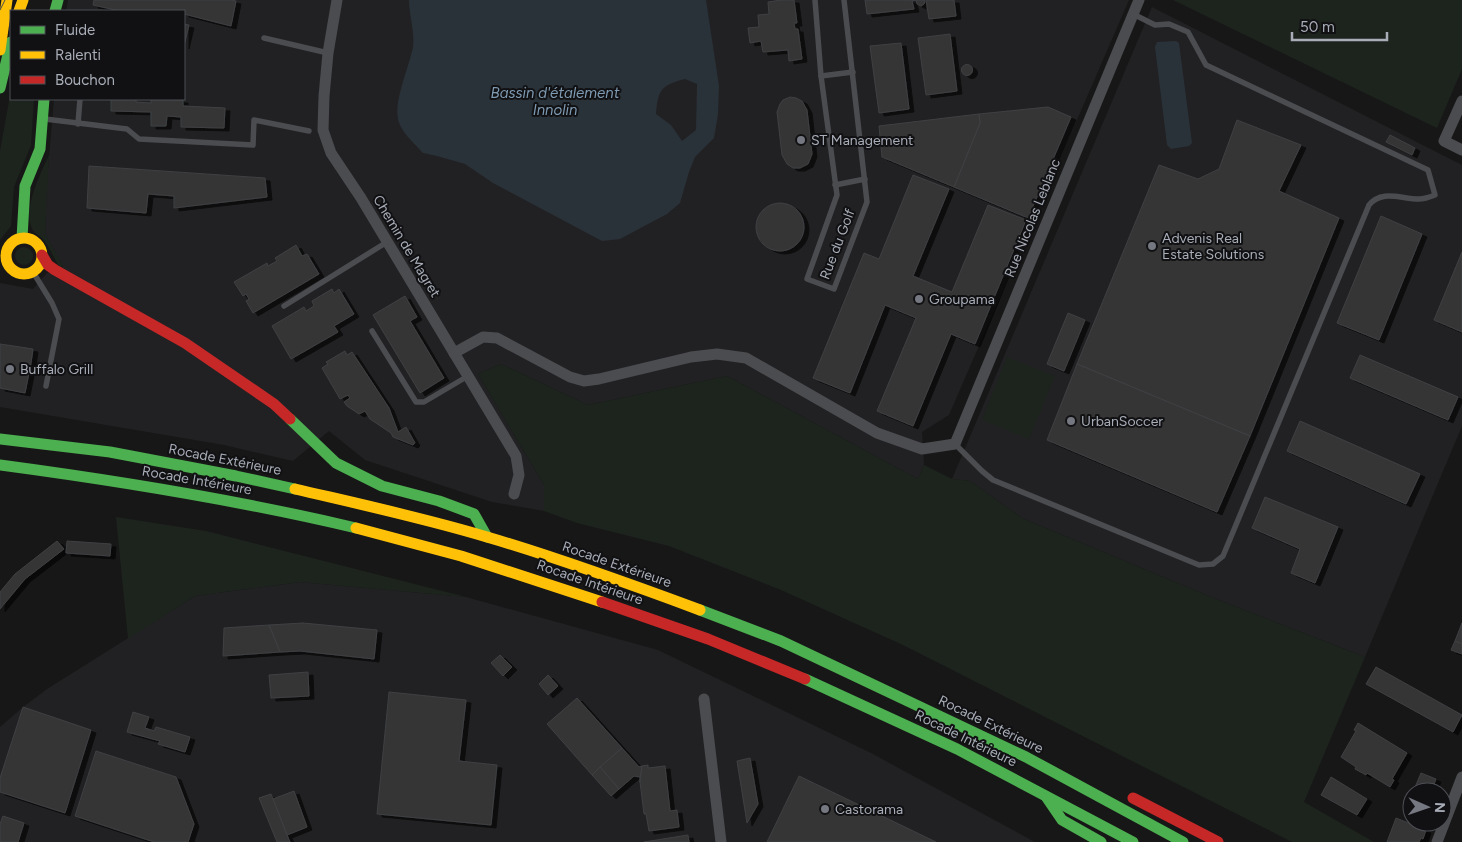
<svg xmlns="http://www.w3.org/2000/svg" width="1462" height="842" viewBox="0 0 1462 842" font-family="Figtree,sans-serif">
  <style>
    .built { fill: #212123 }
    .green { fill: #1d241e }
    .water { fill: #2a3239; fill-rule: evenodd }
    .building { fill: #353536; stroke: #3f4043; filter: url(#shadow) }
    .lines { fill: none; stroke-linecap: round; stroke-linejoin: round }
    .lane { stroke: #4b4c50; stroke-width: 5.5 }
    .street { stroke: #4b4c50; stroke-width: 11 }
    .fast { stroke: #4caf50; stroke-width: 11 }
    .slow { stroke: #ffc107; stroke-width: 11 }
    .jam { stroke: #c62828; stroke-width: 11 }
    .tram { stroke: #4b4c4f; stroke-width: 1 }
    .poi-dot { fill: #757880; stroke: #111113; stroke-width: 2 }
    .labels { text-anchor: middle; stroke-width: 4; stroke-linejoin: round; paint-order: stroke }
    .poi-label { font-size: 14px; fill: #a8adb8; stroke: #111113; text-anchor: start }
    .street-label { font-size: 14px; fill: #a8adb8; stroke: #111113 }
    .water-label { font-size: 15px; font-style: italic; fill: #7f9bb3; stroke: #111113 }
  </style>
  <defs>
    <filter id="shadow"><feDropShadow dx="5" dy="3" stdDeviation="0" flood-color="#0009"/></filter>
  </defs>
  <rect width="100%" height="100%" fill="#171717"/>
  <g class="built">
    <polygon points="68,0 1129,0 949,415 922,432 924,465 918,479 727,376 588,405 501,364 478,374 544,485 544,511 492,502 365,460 329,431 293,461 224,445 0,407 0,283 33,289 47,273 63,266 45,234 47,180 54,99 184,99 184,11 66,11"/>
    <polygon points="1152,7 1462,165 1462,426 1365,657 1211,597 1022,518 970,481 952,479"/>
    <polygon points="300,582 466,597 658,650 871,753 1035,842 0,842 0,727 23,707 47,689 195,596"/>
  </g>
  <g class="green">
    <polygon points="1173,0 1462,0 1462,69 1437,128"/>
    <polygon points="11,90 11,99 34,99 31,145 14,187 11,226 0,240 0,151"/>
    <path d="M49,155L45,234L63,265L60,268C54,259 49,245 42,238C40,236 37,235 35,233C19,215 41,173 49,155Z"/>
    <circle cx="24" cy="256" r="9"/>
    <polygon points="1007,357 1055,376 1029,439 982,420"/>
    <polygon points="501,364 588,405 727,376 918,479 924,465 952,479 970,481 1022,518 1211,597 1365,657 1304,802 1374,842 1292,842 903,645 781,590 669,546 577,523 544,511 544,485 478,374"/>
    <polygon points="116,517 206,531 466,597 300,582 195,596 128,639"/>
  </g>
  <g class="water">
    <path d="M409,0H706L719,86L718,114L714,138L695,157L689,172L680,203L667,214L620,239L602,241L493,183L465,164L437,156L423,153C415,144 400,131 398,119C394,100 409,67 413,47C415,32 409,15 409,0ZM685,79L697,84L696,130L682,141L671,125L656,114C658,90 661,85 685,79Z"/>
    <polygon points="1176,41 1179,43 1192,143 1189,146 1171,149 1167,145 1155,47 1157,42"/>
  </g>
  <g class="building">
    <polygon points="94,0 232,0 236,1 231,26 184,14 184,11 120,11 93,5"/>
    <polygon points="781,0 794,0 797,23 794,23 795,29 798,29 802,59 789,61 788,50 763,52 761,41 750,43 748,28 759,27 758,15 769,14 768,2"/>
    <polygon points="865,0 924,0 925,1 924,4 921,6 917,4 916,0 912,1 914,9 867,14"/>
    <polygon points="926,0 954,0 956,16 929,19"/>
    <polygon points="184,24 189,25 184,46"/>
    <polygon points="950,34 957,91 926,95 918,38"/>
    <polygon points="901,43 909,109 879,113 870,46"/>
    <circle cx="967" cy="70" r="5.5"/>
    <polygon points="790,97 796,98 802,101 807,110 812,154 808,164 800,168 793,168 787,164 782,155 777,112 780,104 783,100"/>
    <polygon points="111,99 136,99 136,102 151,103 151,99 183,100 183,106 225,108 224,128 181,127 181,117 167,116 166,126 151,126 151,112 111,111"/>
    <polygon points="1048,107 1071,117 1028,218 954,187 980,123 979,114"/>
    <polygon points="979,114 980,123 954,187 882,157 879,126"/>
    <polygon points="1237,120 1301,145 1279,191 1339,218 1250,436 1077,364 1159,165 1198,179 1219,169"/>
    <polygon points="1390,135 1415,148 1412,155 1386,142"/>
    <polygon points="89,166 265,178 267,197 174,208 174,196 148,194 146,213 87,208"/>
    <polygon points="913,175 949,189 913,276 952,292 988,205 1026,220 975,344 951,334 913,426 877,411 916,318 885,305 850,393 813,378 864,253 879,259"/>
    <circle cx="780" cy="227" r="24"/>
    <polygon points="1381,216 1422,234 1379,340 1337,323"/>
    <polygon points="296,245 302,256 307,254 319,274 253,313 246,301 249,299 246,294 243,296 234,282 267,263 268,266 277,261 275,258"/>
    <polygon points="1462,252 1462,332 1434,320"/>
    <polygon points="332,289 334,293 339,289 354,314 334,326 338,332 291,359 272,326 304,307 306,311 314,306 312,301"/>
    <polygon points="405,296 417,317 410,321 444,378 420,393 373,315"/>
    <polygon points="1068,313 1085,320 1064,371 1047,364"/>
    <polygon points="0,344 33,349 30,370 21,368 20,371 29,373 25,393 0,388"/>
    <polygon points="345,351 347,355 352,352 389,408 398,432 406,427 415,443 413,445 393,437 391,433 370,419 365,411 359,414 347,406 344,402 350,398 348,395 340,399 322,368 328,364 326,362"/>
    <polygon points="1360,355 1458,397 1448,420 1350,378"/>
    <polygon points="1077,364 1250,436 1217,512 1047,440"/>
    <polygon points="1300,421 1420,474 1406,504 1287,451"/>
    <polygon points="1265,497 1338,527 1315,583 1291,573 1300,549 1252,528"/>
    <polygon points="57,541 64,549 25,579 0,609 0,592 15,574"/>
    <polygon points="67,541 111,544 110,556 66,553"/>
    <polygon points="303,623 377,630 374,659 300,651 280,652 269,625"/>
    <polygon points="1462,623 1462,644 1455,641"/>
    <polygon points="269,625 280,652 223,656 224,628"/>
    <polygon points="1455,641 1462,644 1462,654 1451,650"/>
    <polygon points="500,655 512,667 503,676 491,663"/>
    <polygon points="1376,667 1462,715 1453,732 1366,684"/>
    <polygon points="308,672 309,696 271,698 269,675"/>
    <polygon points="548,675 558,686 548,695 539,684"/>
    <polygon points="389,692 466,700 459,761 497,765 491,825 377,814"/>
    <polygon points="577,698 622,748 592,775 547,724"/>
    <polygon points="23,707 91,730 65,813 0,792 0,778"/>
    <polygon points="133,712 149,717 145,728 154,731 156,727 190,737 185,752 158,744 160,741 127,732"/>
    <polygon points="1358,723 1407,753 1392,779 1394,780 1390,787 1367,773 1366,775 1355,769 1356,767 1341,757 1356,731 1354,730"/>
    <polygon points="622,748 639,767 642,766 640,782 640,777 634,776 619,789 600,767"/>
    <polygon points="96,751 176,777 194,824 188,842 154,842 75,816"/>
    <polygon points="750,758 758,804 747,823 737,761"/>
    <polygon points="648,765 648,768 665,766 670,811 677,810 679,827 649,831 646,814 644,814 640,782 642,766"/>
    <polygon points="600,767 619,789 611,796 592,775"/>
    <polygon points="1421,773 1436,779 1431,792 1413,792"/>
    <polygon points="799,776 936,842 767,842"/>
    <polygon points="1331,777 1367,799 1357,815 1321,795"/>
    <polygon points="294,791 307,827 287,835 273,799"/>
    <polygon points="271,794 287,835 290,842 277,842 259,798"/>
    <polygon points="3,816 24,823 18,842 0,842 0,824"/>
    <polygon points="1396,818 1426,830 1423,839 1421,838 1419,842 1387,842"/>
    <polygon points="688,835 689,842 644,842"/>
  </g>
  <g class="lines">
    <g class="lane">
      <polyline points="815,0 821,76 837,195 807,279 834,289 867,202 844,0"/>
      <polyline points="264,38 328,53"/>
      <polyline points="821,76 853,72"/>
      <polyline points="45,119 127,129 139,139 253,145 254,120 309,131"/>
      <polyline points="78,124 80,99"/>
      <polyline points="835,185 865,179"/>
      <polyline points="33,272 52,303 59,319 46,386"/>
      <polyline points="284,306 387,242"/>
      <polyline points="372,331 416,402 424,402 468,376"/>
      <path d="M955,444L982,471L993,480L1199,565L1213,564L1223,556L1369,205C1382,189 1401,199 1419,199C1424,199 1430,197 1435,195L1428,170L1206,65L1188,32L1169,24L1155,25L1133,14"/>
    </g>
    <g class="street">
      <polyline points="337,0 328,53 324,96 323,130 331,153 361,198 516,456 519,475 514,494"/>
      <polyline points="1462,101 1444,141 1462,150"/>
      <polyline points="454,353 483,337 497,338 570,377 584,381 599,379 691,357 717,354 746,358 877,433 922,449 955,444 1139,0"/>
      <polyline points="704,699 721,842"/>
      <polyline points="1437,842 1462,777"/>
    </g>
    <g class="fast">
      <polyline points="55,11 58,0"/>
      <polyline points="0,88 11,42"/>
      <polyline points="22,238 25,186 40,149 44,99"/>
      <polyline points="290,419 336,463 382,486 439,501 474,514 487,537"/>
      <polyline points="0,439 110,452 236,476 295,489"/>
      <path d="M0,465C120,481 238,500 356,528"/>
      <polyline points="700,610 781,641 1026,757 1183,842"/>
      <polyline points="805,679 957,749 1133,842"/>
      <polyline points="1047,798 1062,820 1101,842"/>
    </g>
    <g class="slow">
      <polyline points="19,11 23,0"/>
      <polyline points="0,50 7,0"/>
      <circle cx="24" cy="256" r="18"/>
      <path d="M295,489C359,504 424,518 487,537C559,558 630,584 700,610"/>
      <polyline points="356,528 461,556 602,602"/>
    </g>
    <g class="jam">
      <polyline points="42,255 48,265 55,270 185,343 274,404 290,419"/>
      <polyline points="602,602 708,639 805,679"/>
      <polyline points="1133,798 1218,842"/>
    </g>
    <polyline class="tram" points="0,10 5,0"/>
  </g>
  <g class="poi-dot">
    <circle cx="801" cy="140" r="5"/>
    <circle cx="1152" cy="246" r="5"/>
    <circle cx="919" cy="299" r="5"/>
    <circle cx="10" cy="369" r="5"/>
    <circle cx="1071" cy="421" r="5"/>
    <circle cx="825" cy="809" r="5"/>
  </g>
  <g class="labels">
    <g class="poi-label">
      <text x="811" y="145">ST Management</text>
      <text x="1162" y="243">Advenis Real<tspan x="1162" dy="16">Estate Solutions</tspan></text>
      <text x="929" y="304">Groupama</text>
      <text x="20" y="374">Buffalo Grill</text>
      <text x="1081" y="426">UrbanSoccer</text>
      <text x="835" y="814">Castorama</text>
    </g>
    <g class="street-label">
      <text transform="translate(1032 218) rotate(-68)" y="5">Rue Nicolas Leblanc</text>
      <text transform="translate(837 244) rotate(-69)" y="5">Rue du Golf</text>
      <text transform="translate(407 246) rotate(59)" y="5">Chemin de Magret</text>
      <text transform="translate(225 459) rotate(11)" y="5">Rocade Extérieure</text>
      <text transform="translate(197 480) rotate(10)" y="5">Rocade Intérieure</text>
      <text transform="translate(617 564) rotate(19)" y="5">Rocade Extérieure</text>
      <text transform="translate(590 582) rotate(19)" y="5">Rocade Intérieure</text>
      <text transform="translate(991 724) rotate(26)" y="5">Rocade Extérieure</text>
      <text transform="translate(966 738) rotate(26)" y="5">Rocade Intérieure</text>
    </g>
    <g class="water-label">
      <text x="555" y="98">Bassin d'étalement<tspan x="555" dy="17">Innolin</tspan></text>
    </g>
  </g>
  <rect x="10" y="10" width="175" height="90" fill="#111113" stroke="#4d4f55"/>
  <rect x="20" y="26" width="25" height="8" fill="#4caf50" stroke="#4d4f55"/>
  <text x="55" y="35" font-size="15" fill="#a8adb8">Fluide</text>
  <rect x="20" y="51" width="25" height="8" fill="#ffc107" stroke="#4d4f55"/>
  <text x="55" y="60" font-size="15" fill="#a8adb8">Ralenti</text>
  <rect x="20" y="76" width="25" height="8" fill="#c62828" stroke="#4d4f55"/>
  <text x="55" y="85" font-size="15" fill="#a8adb8">Bouchon</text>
  <g transform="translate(1427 807) rotate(92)"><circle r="24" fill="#111113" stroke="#4d4f55"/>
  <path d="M0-4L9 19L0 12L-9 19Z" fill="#757880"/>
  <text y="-8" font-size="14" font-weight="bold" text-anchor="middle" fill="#a8adb8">N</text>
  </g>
  <path d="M1292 32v8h95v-8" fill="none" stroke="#a8adb8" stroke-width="2.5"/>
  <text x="1300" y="32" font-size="15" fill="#a8adb8" stroke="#111113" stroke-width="4" paint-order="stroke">50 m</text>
</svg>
